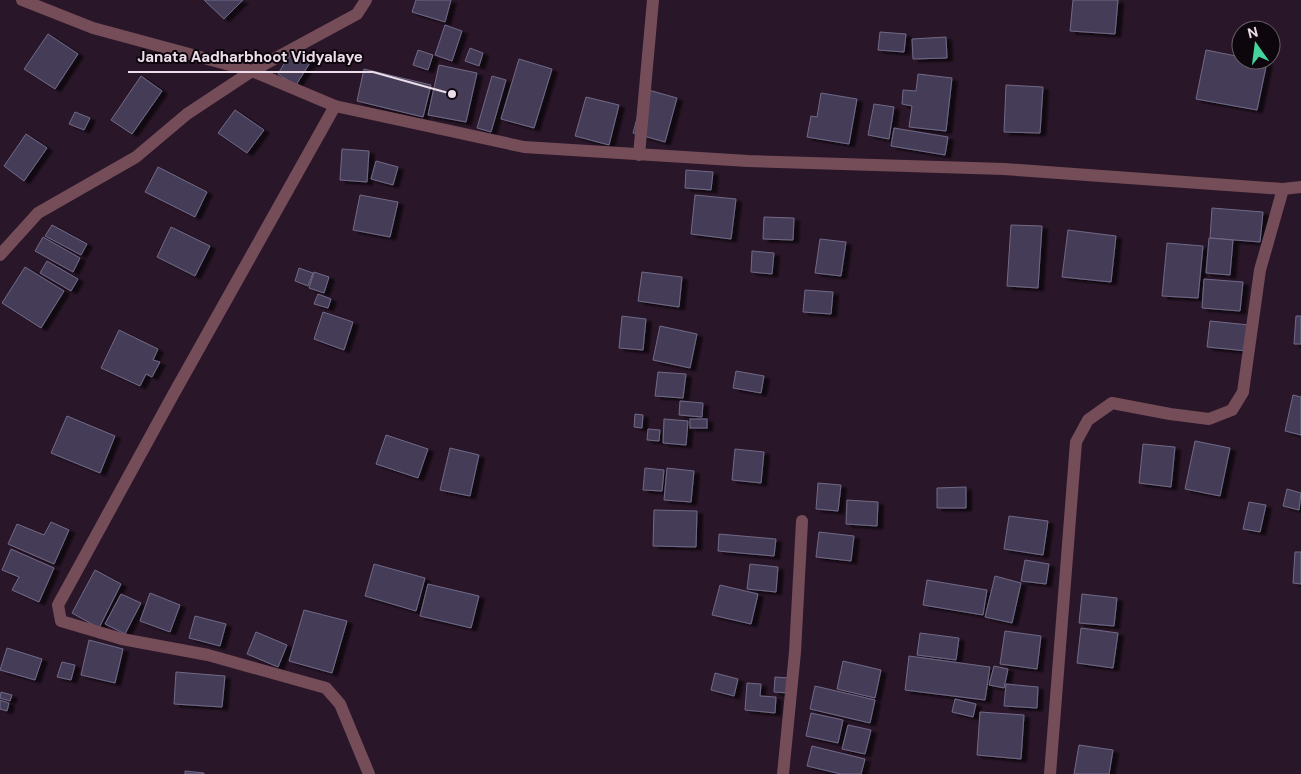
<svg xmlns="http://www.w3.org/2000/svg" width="1301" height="774" viewBox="0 0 1301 774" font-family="'DM Sans',sans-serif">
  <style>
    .building { fill: #453e59; stroke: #706987; filter: url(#shadow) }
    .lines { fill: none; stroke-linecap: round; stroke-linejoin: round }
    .minor { stroke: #754d58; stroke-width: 12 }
    .leader { fill: none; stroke: #ebddea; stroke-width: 2 }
    .callout-dot { fill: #ebddea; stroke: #0e060d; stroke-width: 2 }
    .callout-label { font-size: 15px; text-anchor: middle; font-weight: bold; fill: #ebddea; stroke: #0e060d; stroke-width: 4; stroke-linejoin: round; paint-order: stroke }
  </style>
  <defs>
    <filter id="shadow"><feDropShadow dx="5.5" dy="3" stdDeviation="1" flood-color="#0009"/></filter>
  </defs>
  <rect width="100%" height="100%" fill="#2a1629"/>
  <g class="building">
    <polygon points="204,0 243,0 224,19"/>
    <polygon points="416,0 451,0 445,22 412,12"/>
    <polygon points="1073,0 1118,0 1115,34 1070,31"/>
    <polygon points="445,25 462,31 452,61 435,55"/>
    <polygon points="880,32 906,34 904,52 878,50"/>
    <polygon points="48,34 78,54 55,89 24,69"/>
    <polygon points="946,37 947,58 913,59 912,39"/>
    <polygon points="294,47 313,58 296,85 278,74"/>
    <polygon points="470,48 483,53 479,66 465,61"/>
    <polygon points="418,50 433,55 428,70 413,65"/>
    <polygon points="1206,50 1241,57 1241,60 1267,62 1257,110 1196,99"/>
    <polygon points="519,59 552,69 534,128 501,119"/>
    <polygon points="439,65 477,73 466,122 428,115"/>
    <polygon points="364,69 431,85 423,117 357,101"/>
    <polygon points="918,74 952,78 946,131 909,127 912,106 902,104 903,90 916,91"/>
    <polygon points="141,76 162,91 132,134 111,120"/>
    <polygon points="492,76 506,80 491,132 477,128"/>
    <polygon points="1006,85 1043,87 1040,133 1004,132"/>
    <polygon points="645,89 677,98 665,142 633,133"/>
    <polygon points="821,93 857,99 849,144 807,137 811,116 817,117"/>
    <polygon points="586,97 619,105 609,145 575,136"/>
    <polygon points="874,104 894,107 889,139 868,135"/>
    <polygon points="235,110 264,130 247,153 218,133"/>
    <polygon points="75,112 90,118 84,130 69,124"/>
    <polygon points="894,128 948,137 945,155 891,146"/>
    <polygon points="26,134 47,148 24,181 4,166"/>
    <polygon points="342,149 369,151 367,182 340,180"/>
    <polygon points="376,161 398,167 393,185 371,179"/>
    <polygon points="158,167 207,192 195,217 145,192"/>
    <polygon points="686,170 713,172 711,190 685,188"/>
    <polygon points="360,195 398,202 390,237 353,230"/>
    <polygon points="695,195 736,199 731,239 691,234"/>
    <polygon points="1212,208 1263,212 1260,242 1210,238"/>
    <polygon points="764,217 794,218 793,240 763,239"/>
    <polygon points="52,225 87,244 81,255 45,236"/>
    <polygon points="1011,225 1042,226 1038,288 1007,286"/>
    <polygon points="171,227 210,246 195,276 157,257"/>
    <polygon points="1068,230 1116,236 1111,282 1062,277"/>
    <polygon points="43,237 80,258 73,272 35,251"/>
    <polygon points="1209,238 1233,240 1230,275 1206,273"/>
    <polygon points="820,239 846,242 841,276 815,273"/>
    <polygon points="1167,243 1203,246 1198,298 1162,296"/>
    <polygon points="752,251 774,253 772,274 751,272"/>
    <polygon points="47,261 78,279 71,291 40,273"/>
    <polygon points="25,267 64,291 41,328 2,303"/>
    <polygon points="299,268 313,273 308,286 295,281"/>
    <polygon points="314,272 329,277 324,293 309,288"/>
    <polygon points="642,272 682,277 679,307 638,301"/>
    <polygon points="1204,279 1243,282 1240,311 1202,308"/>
    <polygon points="805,290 833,292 831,314 803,312"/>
    <polygon points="318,294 331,299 328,308 314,304"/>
    <polygon points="323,312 353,322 344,350 314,339"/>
    <polygon points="622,316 646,319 643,350 619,348"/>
    <polygon points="1296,316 1301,316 1301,344 1294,344"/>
    <polygon points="1210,321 1249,325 1247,351 1207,347"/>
    <polygon points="660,326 697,334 690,368 653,360"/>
    <polygon points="119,330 158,349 153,360 160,362 152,377 146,374 140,386 101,368"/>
    <polygon points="736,371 764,376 761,393 733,388"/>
    <polygon points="658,372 686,374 683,398 655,396"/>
    <polygon points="1293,395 1301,397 1301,435 1285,431"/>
    <polygon points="680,401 703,403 702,417 679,415"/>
    <polygon points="635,414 643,415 642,428 634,427"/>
    <polygon points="67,416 115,436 100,473 51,453"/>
    <polygon points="664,419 688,421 686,445 663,443"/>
    <rect x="690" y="419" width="17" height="9"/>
    <polygon points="648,429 660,430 659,441 647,440"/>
    <polygon points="386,435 428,449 418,478 376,464"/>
    <polygon points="1195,441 1230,448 1220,496 1185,489"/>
    <polygon points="1143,444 1175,447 1171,487 1139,483"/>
    <polygon points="450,448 479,455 470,496 440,490"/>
    <polygon points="735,449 764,452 761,483 732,480"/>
    <polygon points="645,468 664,470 662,491 643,490"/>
    <polygon points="667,468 694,471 691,502 664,500"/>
    <polygon points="818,483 841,485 838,511 816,509"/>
    <polygon points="966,487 966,508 937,508 937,488"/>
    <polygon points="1287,489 1301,493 1299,510 1283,506"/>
    <polygon points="847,500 878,502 877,526 846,524"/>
    <polygon points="1249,502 1266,505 1260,532 1243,529"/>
    <polygon points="654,510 697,511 696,547 653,546"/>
    <polygon points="1009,516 1048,521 1043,555 1004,549"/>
    <polygon points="51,522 69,530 54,564 8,544 17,524 44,535"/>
    <polygon points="819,532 854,536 851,561 816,557"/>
    <polygon points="719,534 776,539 774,556 718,551"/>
    <polygon points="11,549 54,568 39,602 12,590 19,577 2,570"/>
    <polygon points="1295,552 1301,552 1301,584 1293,583"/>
    <polygon points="1025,560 1049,564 1046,584 1021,581"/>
    <polygon points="374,564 425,578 416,611 365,596"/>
    <polygon points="750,564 778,567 776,592 747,589"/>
    <polygon points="95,570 121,584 99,628 72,613"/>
    <polygon points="995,576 1021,583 1012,623 985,617"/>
    <polygon points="927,580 987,590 983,615 923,605"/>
    <polygon points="428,584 479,596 471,628 420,616"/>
    <polygon points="720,585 758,594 751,624 712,615"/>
    <polygon points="150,593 180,605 170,632 140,621"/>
    <polygon points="121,594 141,603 125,634 105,624"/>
    <polygon points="1082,594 1117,598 1114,626 1079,623"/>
    <polygon points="304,610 347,621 332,673 289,661"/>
    <polygon points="195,616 226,624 220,646 189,638"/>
    <polygon points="1081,628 1118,633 1113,668 1077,663"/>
    <polygon points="1005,631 1041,636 1037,669 1000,664"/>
    <polygon points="256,632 287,645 278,667 247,654"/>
    <polygon points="920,633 959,638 956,660 917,655"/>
    <polygon points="89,640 123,649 115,683 81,675"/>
    <polygon points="7,648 42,659 35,680 0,670"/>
    <polygon points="909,656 990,667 985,700 905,690"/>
    <polygon points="843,661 881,670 875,698 837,689"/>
    <polygon points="62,662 75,665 71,680 57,677"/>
    <polygon points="994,666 1008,669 1004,688 989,685"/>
    <polygon points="176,672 225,676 222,707 174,704"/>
    <polygon points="715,673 738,679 734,696 711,690"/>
    <polygon points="775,677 789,678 788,693 774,692"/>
    <polygon points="747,683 761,684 760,696 776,697 775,713 745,710"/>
    <polygon points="1006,684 1038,687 1037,708 1004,706"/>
    <polygon points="815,686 875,700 870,723 810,709"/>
    <polygon points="1,692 12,695 10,701 0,698"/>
    <polygon points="955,699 976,704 973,717 952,712"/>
    <polygon points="0,700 9,703 7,711 0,709"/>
    <polygon points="980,712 1024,715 1021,759 977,755"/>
    <polygon points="811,713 843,720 838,743 806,736"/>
    <polygon points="848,725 871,730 865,754 842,749"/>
    <polygon points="1079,745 1113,750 1109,774 1074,774"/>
    <polygon points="812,746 865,759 861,774 841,774 807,766"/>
    <polygon points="185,771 204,773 204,774 185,774"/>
  </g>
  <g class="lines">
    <g class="minor">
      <polyline points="22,0 93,28 252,71 335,106 524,147 748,161 1004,169 1283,189 1301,187"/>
      <polyline points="335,106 173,395 58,605 61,621 122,639 208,655 326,688 340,704 369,774"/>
      <polyline points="639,155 653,0"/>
      <polyline points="0,255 38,213 136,157 187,114 252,71 357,14 366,0"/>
      <polyline points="783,774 795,652 802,521"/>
      <polyline points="1050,774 1076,442 1088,420 1112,403 1170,414 1209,419 1232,410 1243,392 1260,270 1283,189"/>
    </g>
  </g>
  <path class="leader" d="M452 94L373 72H128"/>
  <circle class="callout-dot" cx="452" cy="94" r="5"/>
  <g class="callout-label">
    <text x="250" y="62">Janata Aadharbhoot Vidyalaye</text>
  </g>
  <g transform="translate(1256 45) rotate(346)"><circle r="24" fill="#0e060d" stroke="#665c65"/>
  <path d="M0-4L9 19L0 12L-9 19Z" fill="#46d49e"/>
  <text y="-8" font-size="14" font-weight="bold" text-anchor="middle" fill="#ebddea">N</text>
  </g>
</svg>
